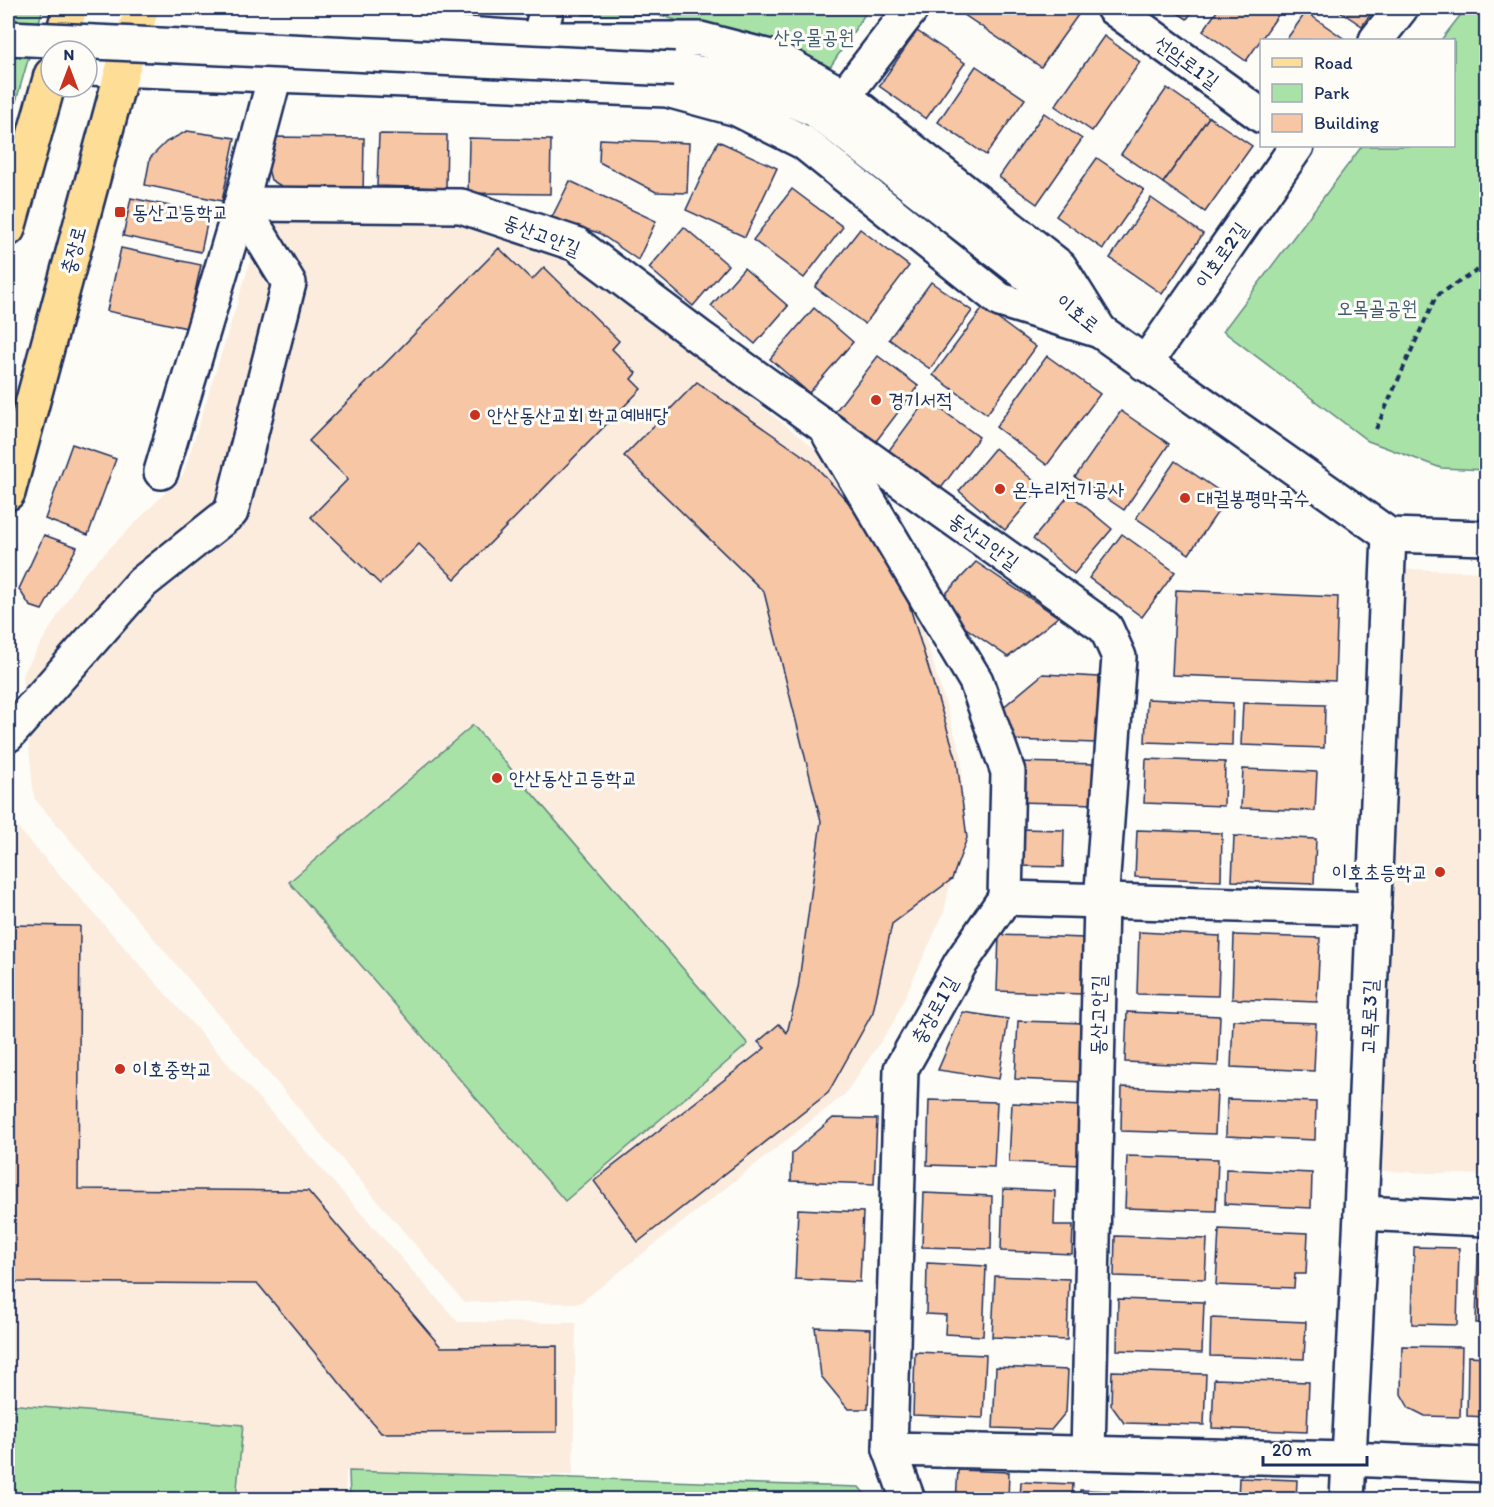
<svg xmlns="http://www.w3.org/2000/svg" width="1494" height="1507" viewBox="0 0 1494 1507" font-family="Itim,'Poor Story',sans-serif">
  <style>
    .built { fill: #fbecde }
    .green { fill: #a8e2a7; stroke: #628882; stroke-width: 1.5 }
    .building { fill: #f6c6a5; stroke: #1b2f5e; stroke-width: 1.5 }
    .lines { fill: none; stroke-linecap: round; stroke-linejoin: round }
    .minor-casing { stroke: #1b2f5e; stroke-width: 38 }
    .major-casing { stroke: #1b2f5e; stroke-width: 38 }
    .path { stroke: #1b2f5e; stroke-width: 4; stroke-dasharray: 6 4.5; stroke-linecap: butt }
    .minor { stroke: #fdfcf7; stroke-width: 33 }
    .major { stroke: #fedd96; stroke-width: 33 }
    .minor-bridge-casing { stroke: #1b2f5e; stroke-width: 38; stroke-linecap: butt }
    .minor-bridge { stroke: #fdfcf7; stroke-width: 33 }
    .poi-dot { fill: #c8321e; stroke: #fdfcf7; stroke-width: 2 }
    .labels { text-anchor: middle; stroke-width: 6; stroke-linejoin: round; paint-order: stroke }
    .park-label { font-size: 20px; fill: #3e5c70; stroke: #fdfcf7 }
    .street-label { font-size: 20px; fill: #1b2f5e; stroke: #fdfcf7 }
    .poi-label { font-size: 20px; fill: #1b2f5e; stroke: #fdfcf7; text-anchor: start }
  </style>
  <rect width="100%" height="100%" fill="#fdfcf7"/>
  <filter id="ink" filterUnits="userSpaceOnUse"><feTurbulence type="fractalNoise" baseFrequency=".0167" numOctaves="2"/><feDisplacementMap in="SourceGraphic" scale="12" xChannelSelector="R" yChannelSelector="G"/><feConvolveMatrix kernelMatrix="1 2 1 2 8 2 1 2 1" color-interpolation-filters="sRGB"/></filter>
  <g filter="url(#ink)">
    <g class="built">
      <polygon points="265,215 306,223 452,222 566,252 818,451 898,548 962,758 961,833 944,912 893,1023 845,1094 580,1303 464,1302 34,798 22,675 81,577 183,475"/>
      <polygon points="1407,569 1486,572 1486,1175 1382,1171"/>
      <polygon points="8,817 458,1322 576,1323 573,1475 346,1471 345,1500 8,1499"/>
    </g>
    <g class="green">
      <polygon points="8,8 43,8 8,129"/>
      <polygon points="585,8 869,8 825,75 765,45 658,15 583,15"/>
      <polygon points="1466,8 1486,8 1486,470 1441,468 1368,441 1223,331 1362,146 1454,146 1454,40 1441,40"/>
      <polygon points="473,725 748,1044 565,1201 289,882"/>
      <polygon points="8,1404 243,1425 236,1499 8,1499"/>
      <polygon points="349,1471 859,1487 869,1499 350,1499"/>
    </g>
    <g class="building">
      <polygon points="954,8 1083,8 1041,67"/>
      <polygon points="1170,8 1195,8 1187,19"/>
      <polygon points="1219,8 1283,8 1246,61 1203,31"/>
      <polygon points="1335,8 1375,8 1362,26"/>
      <polygon points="1306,12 1346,40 1286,40"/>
      <polygon points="917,31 965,63 926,119 879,86"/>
      <polygon points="1104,36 1140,62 1092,131 1055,106"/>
      <polygon points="976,66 1025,99 986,155 938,122"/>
      <polygon points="1167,88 1209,117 1163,183 1121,154"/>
      <polygon points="1044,113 1082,139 1037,204 999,177"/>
      <polygon points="1209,117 1252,146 1205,212 1163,183"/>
      <polygon points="187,131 235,138 222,201 145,185 150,158 166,142"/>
      <polygon points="379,134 447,135 446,188 377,186"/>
      <polygon points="268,137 364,138 363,197 298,196 271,180 267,165"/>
      <polygon points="469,138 551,140 550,194 468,193"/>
      <polygon points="600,139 689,143 687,193 656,192 599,162"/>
      <polygon points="718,141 777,168 745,237 686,210"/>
      <polygon points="1097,158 1144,190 1103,249 1056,216"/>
      <polygon points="570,181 656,221 638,260 599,233 551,219"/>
      <polygon points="792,189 843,227 804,278 753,240"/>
      <polygon points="131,198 209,214 201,252 123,236"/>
      <polygon points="1151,198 1203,234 1162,294 1110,258"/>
      <polygon points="684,227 728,265 693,306 649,268"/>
      <polygon points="860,229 909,266 865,324 815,287"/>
      <polygon points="121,248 201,265 187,328 107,311"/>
      <polygon points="499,248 532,280 544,267 619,341 612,349 636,373 631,379 641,389 455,579 419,544 380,584 311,517 348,479 309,441"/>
      <polygon points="744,268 788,306 755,344 711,306"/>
      <polygon points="931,282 972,311 930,369 889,339"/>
      <polygon points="814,308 853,342 809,393 770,359"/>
      <polygon points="983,308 1036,347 987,414 933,375"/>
      <polygon points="878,356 918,386 874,444 834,413"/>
      <polygon points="1047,356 1100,394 1047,465 996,427"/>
      <polygon points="697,382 812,462 893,552 957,761 967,838 952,879 892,924 873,1012 828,1093 638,1242 594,1181 765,1048 758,1042 779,1024 787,1033 798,988 821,821 764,592 624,456"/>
      <polygon points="927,399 979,437 939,491 887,453"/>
      <polygon points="1121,411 1169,444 1124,510 1075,477"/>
      <polygon points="72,444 116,459 88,535 45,519"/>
      <polygon points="995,448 1041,487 1005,530 959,491"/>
      <polygon points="1175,461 1228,497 1189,554 1136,518"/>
      <polygon points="1070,494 1112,529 1074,574 1033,539"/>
      <polygon points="1122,534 1175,572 1142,617 1089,578"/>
      <polygon points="44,535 77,547 42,610 30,606 19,589"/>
      <polygon points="976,562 1058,617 1008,657 934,606"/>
      <polygon points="1176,590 1338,597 1335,681 1172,675"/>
      <polygon points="1043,674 1099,677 1096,743 1012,740 1001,709"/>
      <polygon points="1147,699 1233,703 1232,745 1145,742"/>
      <polygon points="1243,703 1325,705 1324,748 1241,745"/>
      <polygon points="1486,705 1486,773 1484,773"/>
      <polygon points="1146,759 1225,762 1224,806 1144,803"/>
      <polygon points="1018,762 1098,764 1097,804 1017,802"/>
      <polygon points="1243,769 1317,772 1315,811 1241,808"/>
      <polygon points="1018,829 1064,830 1063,867 1016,866"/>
      <polygon points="1137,830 1222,833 1221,881 1135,877"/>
      <polygon points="1234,836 1316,839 1314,884 1232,881"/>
      <polygon points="8,925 80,926 78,1189 308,1191 441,1347 557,1346 557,1432 381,1433 258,1284 8,1282"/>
      <polygon points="1139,932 1220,936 1218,996 1137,994"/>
      <polygon points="999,935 1084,938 1082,994 997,991"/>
      <polygon points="1234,935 1320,938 1317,1002 1232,999"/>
      <polygon points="963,1012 1008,1019 999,1079 938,1070"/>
      <polygon points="1127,1012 1220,1016 1218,1066 1125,1062"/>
      <polygon points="1233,1020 1316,1023 1314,1071 1231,1067"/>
      <polygon points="1018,1021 1086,1023 1084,1082 1015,1079"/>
      <polygon points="1122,1087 1217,1091 1215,1134 1121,1131"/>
      <polygon points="1227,1099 1316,1102 1315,1140 1226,1136"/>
      <polygon points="929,1100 997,1102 994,1167 927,1165"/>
      <polygon points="1012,1103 1084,1106 1082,1165 1009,1162"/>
      <polygon points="833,1118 877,1119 874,1184 791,1181 792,1153"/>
      <polygon points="1127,1156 1218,1159 1216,1211 1125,1208"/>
      <polygon points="1226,1169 1312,1173 1311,1208 1225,1204"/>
      <polygon points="1003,1189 1055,1191 1054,1225 1073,1225 1072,1254 1001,1251"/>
      <polygon points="924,1193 992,1196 991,1249 922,1247"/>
      <polygon points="798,1209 863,1212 860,1282 795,1279"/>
      <polygon points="1219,1229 1308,1233 1306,1274 1295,1274 1294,1288 1216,1285"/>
      <polygon points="1115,1236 1207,1239 1205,1279 1114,1276"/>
      <polygon points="1414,1247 1459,1248 1457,1325 1412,1324"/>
      <polygon points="1478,1254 1486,1254 1486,1323 1476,1323"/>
      <polygon points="927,1263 986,1266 983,1336 945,1334 946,1315 926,1314"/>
      <polygon points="995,1276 1069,1279 1067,1340 992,1337"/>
      <polygon points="1118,1299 1204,1302 1202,1353 1117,1350"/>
      <polygon points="1211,1318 1306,1322 1304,1359 1210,1356"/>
      <polygon points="815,1327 871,1329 868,1409 848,1409 821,1376"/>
      <polygon points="1402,1346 1462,1347 1460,1417 1425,1416 1409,1408 1401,1394"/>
      <polygon points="915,1352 986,1355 983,1418 913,1415"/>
      <polygon points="1468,1356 1486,1357 1486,1417 1467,1416"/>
      <polygon points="996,1367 1068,1370 1066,1412 1051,1430 993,1428"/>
      <polygon points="1112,1371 1206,1374 1204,1425 1124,1423 1111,1405"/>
      <polygon points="1214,1379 1309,1382 1307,1432 1212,1428"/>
      <polygon points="958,1470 1009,1472 1008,1500 956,1500"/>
      <polygon points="1239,1478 1297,1480 1296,1500 1238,1500"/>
      <polygon points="1021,1482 1073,1484 1072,1500 1020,1500"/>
      <polygon points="1080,1490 1144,1492 1143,1500 1080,1500"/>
      <polygon points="1155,1491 1222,1494 1222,1500 1155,1500"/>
    </g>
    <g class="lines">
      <defs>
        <g id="minor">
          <polyline points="1113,8 1262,116"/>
          <polyline points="70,9 141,11 539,39 700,39 778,59 844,96 1060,267 1100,331"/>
          <polyline points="539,39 547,8"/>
          <polyline points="1376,40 1401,8"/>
          <polyline points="87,68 667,90 737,109 803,142 1000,300 1100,331"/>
          <polyline points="674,69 745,80 815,110 1100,331 1389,535 1486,538"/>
          <polyline points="844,96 912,8"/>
          <polyline points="241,204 461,206 576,244 701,338 1106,628 1119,657 1101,903 1088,1453"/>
          <polyline points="1145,364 1297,146"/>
          <polyline points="830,436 976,681 1008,772 1005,898"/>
          <polyline points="161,472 241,204 275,75"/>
          <polyline points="8,735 142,583 231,512 289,283 241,204"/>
          <polyline points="1005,898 1374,909"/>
          <polyline points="1361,1213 1486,1219"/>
          <polyline points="890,1449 1349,1459 1486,1465"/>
          <polyline points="908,1500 890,1449 901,1069 960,964 1005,898"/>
          <polyline points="1347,1500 1361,1213 1389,535"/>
        </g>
        <g id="major">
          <polyline points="58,51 70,8"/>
          <polyline points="8,229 51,75"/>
          <polyline points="8,493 122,71 141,11"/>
        </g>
      </defs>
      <use href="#minor" class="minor-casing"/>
      <use href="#major" class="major-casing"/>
      <polyline class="path" points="1376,429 1436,296 1486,265"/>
      <use href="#minor" class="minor"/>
      <use href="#major" class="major"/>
      <defs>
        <polyline id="minor-bridge" points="8,38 674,69"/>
      </defs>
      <use href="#minor-bridge" class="minor-bridge-casing"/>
      <use href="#minor-bridge" class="minor-bridge"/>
    </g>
  </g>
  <g class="poi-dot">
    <rect x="114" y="206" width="12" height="12" rx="3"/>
    <circle cx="876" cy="400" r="6"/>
    <circle cx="475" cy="415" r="6"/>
    <circle cx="1000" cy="489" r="6"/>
    <circle cx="1185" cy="498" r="6"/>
    <circle cx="497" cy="778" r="6"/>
    <circle cx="1440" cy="872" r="6"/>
    <circle cx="120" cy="1069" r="6"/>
  </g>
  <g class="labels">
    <g class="park-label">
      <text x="814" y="44">산우물공원</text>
      <text x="1377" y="315">오목골공원</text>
    </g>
    <g class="street-label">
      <text transform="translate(1187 62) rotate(36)" y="7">선암로1길</text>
      <text transform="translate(542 235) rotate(21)" y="7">동산고안길</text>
      <text transform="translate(73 250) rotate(-75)" y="7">충장로</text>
      <text transform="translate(1221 255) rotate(-55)" y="7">이호로2길</text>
      <text transform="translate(1078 313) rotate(39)" y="7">이호로</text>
      <text transform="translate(984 541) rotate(36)" y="7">동산고안길</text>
      <text transform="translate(934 1010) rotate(-61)" y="7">충장로1길</text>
      <text transform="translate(1098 1015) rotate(-89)" y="7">동산고안길</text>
      <text transform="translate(1369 1017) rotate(-88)" y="7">고목로3길</text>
    </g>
    <g class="poi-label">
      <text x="132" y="219">동산고등학교</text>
      <text x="888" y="407">경기서적</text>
      <text x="487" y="422">안산동산교회 학교예배당</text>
      <text x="1012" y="496">온누리전기공사</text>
      <text x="1197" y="505">대궐봉평막국수</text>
      <text x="509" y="785">안산동산고등학교</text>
      <text x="1428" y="879" text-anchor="end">이호초등학교</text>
      <text x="132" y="1076">이호중학교</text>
    </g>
  </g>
  <rect width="1494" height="1507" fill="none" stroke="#fdfcf7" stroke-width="30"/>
  <rect x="15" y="15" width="1464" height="1477" fill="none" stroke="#1b2f5e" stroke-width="2" filter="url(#ink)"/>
  <rect x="1260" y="39" width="195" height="108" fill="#fdfcf7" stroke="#a3aaba" stroke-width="1.5"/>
  <rect x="1272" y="58" width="30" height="9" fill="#fedd96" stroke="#a3aaba" stroke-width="1.5"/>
  <text x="1314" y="69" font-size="18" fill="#1b2f5e">Road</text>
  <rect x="1272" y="84" width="30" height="18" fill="#a8e2a7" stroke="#a3aaba" stroke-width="1.5"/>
  <text x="1314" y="99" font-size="18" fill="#1b2f5e">Park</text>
  <rect x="1272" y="114" width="30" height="18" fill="#f6c6a5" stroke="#a3aaba" stroke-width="1.5"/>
  <text x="1314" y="129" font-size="18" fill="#1b2f5e">Building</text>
  <g transform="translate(69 69)"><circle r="28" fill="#fdfcf7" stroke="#a3aaba" stroke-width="1.5"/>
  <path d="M0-4.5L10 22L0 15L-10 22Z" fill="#c8321e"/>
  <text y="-9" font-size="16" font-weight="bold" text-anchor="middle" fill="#1b2f5e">N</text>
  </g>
  <path d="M1263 1456v9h104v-9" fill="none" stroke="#1b2f5e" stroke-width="3"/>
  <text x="1272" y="1456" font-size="18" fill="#1b2f5e" stroke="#fdfcf7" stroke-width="4.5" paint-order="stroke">20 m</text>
</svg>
